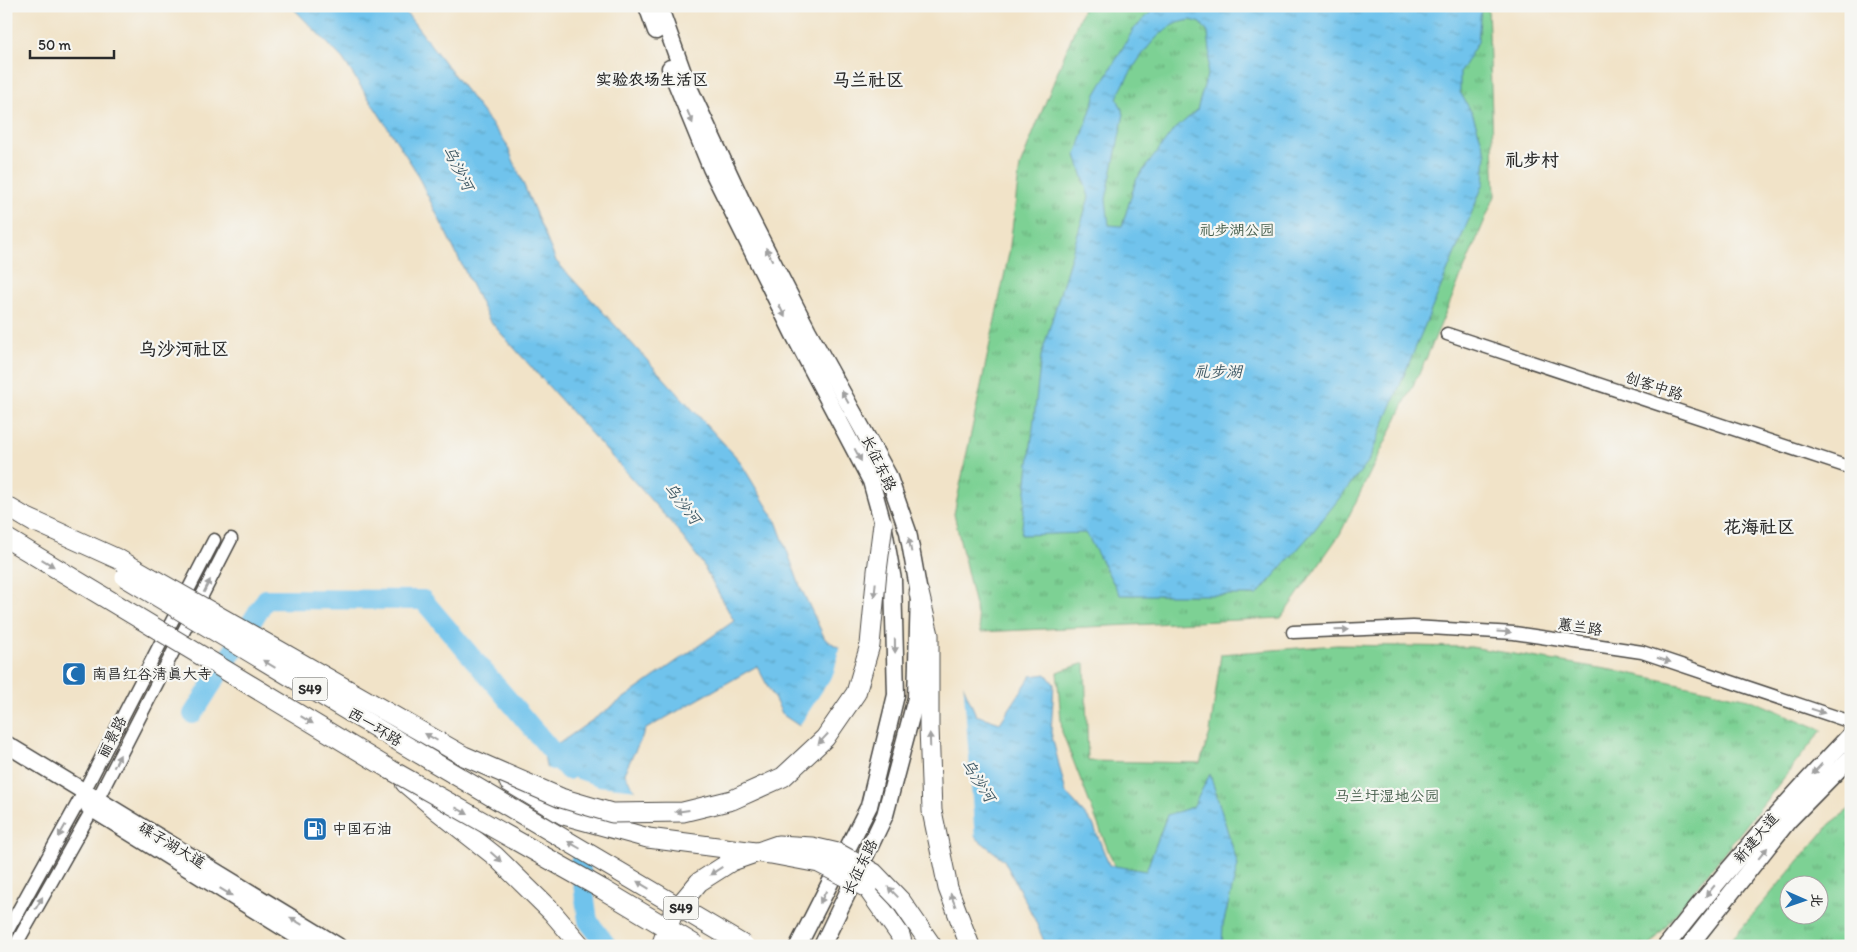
<svg xmlns="http://www.w3.org/2000/svg" width="1857" height="952" viewBox="0 0 1857 952" font-family="Itim,'LXGW WenKai TC',sans-serif">
  <style>
    .park { fill: url(#park-tufts); stroke: #547e60; fill-rule: evenodd }
    .water { fill: url(#water-ripples); stroke: #4d778c; fill-rule: evenodd }
    .pier { fill: #f1e3c8 }
    .lines { fill: none; stroke-linecap: round; stroke-linejoin: round }
    .river { stroke: #6fc3ec; stroke-width: 20 }
    .minor-casing { stroke: #494743; stroke-width: 15 }
    .major-casing { stroke: #494743; stroke-width: 19 }
    .highway-casing { stroke: #494743; stroke-width: 21 }
    .minor { stroke: #fff; stroke-width: 12 }
    .major { stroke: #fff; stroke-width: 16 }
    .highway { stroke: #fff; stroke-width: 19 }
    .highway-bridge-casing { stroke: #494743; stroke-width: 21; stroke-linecap: butt }
    .highway-bridge { stroke: #fff; stroke-width: 19 }
    .oneway { fill: #a0a0a0 }
    .labels { text-anchor: middle; stroke-width: 4.5; stroke-linejoin: round; paint-order: stroke }
    .shield { fill: #f6f6f2; stroke: #686867; stroke-width: 1 }
    .shield-label { font-size: 14px; font-weight: bold; fill: #2b2b2b }
    .park-label { font-size: 15px; fill: #445d4a; stroke: #f6f6f2 }
    .street-label { font-size: 15px; fill: #2b2b2b; stroke: #f6f6f2 }
    .poi-label { font-size: 15px; fill: #2b2b2b; stroke: #f6f6f2; text-anchor: start }
    .neighbourhood-label { font-size: 16px; font-weight: bold; fill: #2b2b2b; stroke: #f6f6f2 }
    .water-label { font-size: 16px; font-style: italic; fill: #3f5965; stroke: #f6f6f2 }
    .quarter-label { font-size: 18px; font-weight: bold; fill: #2b2b2b; stroke: #f6f6f2 }
  </style>
  <defs>
    <pattern id="park-tufts" width="24" height="20" patternUnits="userSpaceOnUse" patternTransform="scale(1.25)"><rect width="24" height="20" fill="#7dd194"/><path d="M3 7l-1-3M5 7V3M7 7l1-3M15 17l-1-3M17 17v-4M19 17l1-3" fill="none" stroke="#67aa79"/></pattern>
    <pattern id="water-ripples" width="26" height="14" patternUnits="userSpaceOnUse" patternTransform="scale(1.25)"><rect width="26" height="14" fill="#6fc3ec"/><path d="M2 4q2-2 4 0t4 0M15 11q2-2 4 0t4 0" fill="none" stroke="#5b9fbf"/></pattern>
  </defs>
  <rect width="100%" height="100%" fill="#f6f6f2"/>
  <filter id="ink" filterUnits="userSpaceOnUse"><feTurbulence type="fractalNoise" baseFrequency=".02" numOctaves="2"/><feDisplacementMap in="SourceGraphic" scale="10" xChannelSelector="R" yChannelSelector="G"/><feConvolveMatrix kernelMatrix="1 2 1 2 8 2 1 2 1" color-interpolation-filters="sRGB"/></filter>
  <filter id="wash" filterUnits="userSpaceOnUse"><feTurbulence type="fractalNoise" baseFrequency=".0096" numOctaves="4" result="noise"/><feDisplacementMap in="SourceGraphic" scale="20" xChannelSelector="R" yChannelSelector="G"/><feGaussianBlur stdDeviation="1.12" result="paint"/><feColorMatrix in="noise" values="0 0 0 0 0 0 0 0 0 0 0 0 0 0 0 0 0 1.4 0 .05"/><feComposite in="paint" operator="in"/></filter>
  <g filter="url(#wash)">
    <rect width="100%" height="100%" fill="#f1e3c8"/>
    <g class="park">
      <polygon points="1084,6 1488,6 1495,196 1426,359 1340,534 1281,618 981,632 954,514 1009,253 1020,166"/>
      <polygon points="1337,645 1471,647 1624,672 1749,699 1822,730 1650,946 1140,946 1117,873 1062,732 1057,672 1085,663 1088,761 1200,763 1210,733 1221,654"/>
      <path d="M1851,808V946H1726L1830,824ZM1790,884H1820V914H1790Z"/>
    </g>
    <g class="water">
      <polygon points="291,6 401,6 506,143 556,261 739,460 776,521 800,586 825,639 848,653 959,676 976,715 1000,723 1031,676 1046,674 1054,684 1051,732 1066,793 1093,824 1109,865 1146,871 1167,815 1193,807 1210,774 1238,865 1223,925 1222,946 1046,946 1035,920 1004,860 970,833 847,758 783,715 757,666 646,729 624,773 657,825 565,884 544,754 734,621 702,563 675,527 489,320 414,168 343,59"/>
      <path d="M1157,6H1481L1478,42L1460,72V92L1473,115L1486,154L1484,183L1368,462L1311,534L1257,595H1120L1086,533L1021,535L1041,356L1089,197L1076,155L1096,94L1133,30ZM1191,20L1201,23L1208,33L1210,51L1207,75L1197,110L1172,132L1136,180L1122,226L1109,225L1106,199L1124,114L1117,98C1127,75 1153,33 1175,24C1180,22 1186,21 1191,20Z"/>
    </g>
    <g class="pier">
      <polygon points="840,645 849,651 961,674 963,679 975,840 944,819 899,797 798,728 834,673"/>
      <polygon points="543,767 598,786 638,790 659,826 564,887 563,885"/>
    </g>
    <g class="lines">
      <g class="river">
        <polyline points="193,714 266,599 423,600 568,770"/>
        <polyline points="580,862 588,921 607,946"/>
      </g>
    </g>
  </g>
  <g filter="url(#ink)">
    <g class="lines">
      <defs>
        <g id="minor">
          <polyline points="1447,334 1851,468"/>
          <polyline points="1293,632 1413,627 1514,633 1642,652 1851,722"/>
          <polyline points="6,933 79,801 214,540"/>
          <polyline points="15,946 92,810 231,539"/>
        </g>
        <g id="major">
          <polyline points="647,6 656,31"/>
          <polyline points="659,6 686,81 746,210 808,331 888,475 908,532 919,593 916,698 885,815 822,946"/>
          <polyline points="670,68 711,168 793,333 871,481 883,524 893,580 896,695 869,806 798,946"/>
          <polyline points="6,744 338,946"/>
          <polyline points="89,807 313,946"/>
          <path d="M1666,946C1724,872 1786,802 1851,734"/>
          <polyline points="1689,946 1788,821 1851,757"/>
        </g>
        <g id="highway">
          <polyline points="919,593 929,635 929,726 932,811 948,888 970,946"/>
          <polyline points="509,782 564,815 648,838"/>
          <polyline points="405,783 438,811 495,856 552,912 581,946"/>
          <polyline points="867,888 900,935 903,946"/>
        </g>
      </defs>
      <use href="#minor" class="minor-casing"/>
      <use href="#major" class="major-casing"/>
      <use href="#highway" class="highway-casing"/>
      <use href="#minor" class="minor"/>
      <use href="#major" class="major"/>
      <use href="#highway" class="highway"/>
      <defs>
        <g id="highway-bridge">
          <polyline points="6,506 35,523"/>
          <polyline points="25,517 120,560 464,756 561,798 612,813 683,812 732,800 783,777 825,738 856,693 870,645 877,571 883,524"/>
          <polyline points="6,538 391,770 602,889 697,946"/>
          <polyline points="125,577 408,747 745,946"/>
          <polyline points="648,838 771,854 819,863 867,888"/>
          <polyline points="661,946 673,913 699,882 732,861 778,845 812,847 838,853 874,873 901,901 932,946"/>
        </g>
      </defs>
      <use href="#highway-bridge" class="highway-bridge-casing"/>
      <use href="#highway-bridge" class="highway-bridge"/>
    </g>
    <defs><path id="oneway-solid" d="M-6-.8H1V-3.2L6.5 0L1 3.2V.8H-6Z" transform="scale(1.25)"/></defs>
    <g class="oneway">
      <use href="#oneway-solid" transform="translate(690 117) rotate(67)"/>
      <use href="#oneway-solid" transform="translate(769 254) rotate(-117)"/>
      <use href="#oneway-solid" transform="translate(782 311) rotate(64)"/>
      <use href="#oneway-solid" transform="translate(845 397) rotate(-119)"/>
      <use href="#oneway-solid" transform="translate(858 455) rotate(62)"/>
      <use href="#oneway-solid" transform="translate(910 545) rotate(-101)"/>
      <use href="#oneway-solid" transform="translate(48 563) rotate(31)"/>
      <use href="#oneway-solid" transform="translate(207 586) rotate(-63)"/>
      <use href="#oneway-solid" transform="translate(875 590) rotate(95)"/>
      <use href="#oneway-solid" transform="translate(1342 630) rotate(-2)"/>
      <use href="#oneway-solid" transform="translate(1504 632) rotate(3)"/>
      <use href="#oneway-solid" transform="translate(895 646) rotate(89)"/>
      <use href="#oneway-solid" transform="translate(1664 660) rotate(18)"/>
      <use href="#oneway-solid" transform="translate(269 664) rotate(-149)"/>
      <use href="#oneway-solid" transform="translate(1818 711) rotate(18)"/>
      <use href="#oneway-solid" transform="translate(307 720) rotate(31)"/>
      <use href="#oneway-solid" transform="translate(431 737) rotate(-150)"/>
      <use href="#oneway-solid" transform="translate(823 739) rotate(133)"/>
      <use href="#oneway-solid" transform="translate(930 740) rotate(-92)"/>
      <use href="#oneway-solid" transform="translate(117 761) rotate(-63)"/>
      <use href="#oneway-solid" transform="translate(1817 769) rotate(133)"/>
      <use href="#oneway-solid" transform="translate(462 811) rotate(29)"/>
      <use href="#oneway-solid" transform="translate(682 811) rotate(173)"/>
      <use href="#oneway-solid" transform="translate(62 831) rotate(119)"/>
      <use href="#oneway-solid" transform="translate(574 845) rotate(-150)"/>
      <use href="#oneway-solid" transform="translate(1763 853) rotate(-51)"/>
      <use href="#oneway-solid" transform="translate(496 857) rotate(42)"/>
      <use href="#oneway-solid" transform="translate(716 871) rotate(147)"/>
      <use href="#oneway-solid" transform="translate(643 885) rotate(-149)"/>
      <use href="#oneway-solid" transform="translate(1710 891) rotate(130)"/>
      <use href="#oneway-solid" transform="translate(226 892) rotate(31)"/>
      <use href="#oneway-solid" transform="translate(893 892) rotate(-134)"/>
      <use href="#oneway-solid" transform="translate(823 897) rotate(117)"/>
      <use href="#oneway-solid" transform="translate(953 900) rotate(-111)"/>
      <use href="#oneway-solid" transform="translate(39 903) rotate(-60)"/>
      <use href="#oneway-solid" transform="translate(296 921) rotate(-149)"/>
    </g>
  </g>
  <defs>
    <symbol id="mosque-square" viewBox="-11 -11 22 22"><rect x="-9" y="-9" width="18" height="18" rx="4" fill="#1f6fb2" stroke="#f6f6f2"/><path d="M3.5-4.9A6 6 0 1 0 3.5 4.9A5 5 0 1 1 3.5-4.9Z" fill="#fff"/></symbol>
    <symbol id="fuel-square" viewBox="-11 -11 22 22"><rect x="-9" y="-9" width="18" height="18" rx="4" fill="#1f6fb2" stroke="#f6f6f2"/><path d="M-5.5-6h7V0h2V4h1.3V-2.5L3-4.5l.8-.8L6-3V5H2.5V1h-1V6h-7ZM-4.2-4.7v3.2H.2V-4.7Z" fill="#fff"/></symbol>
  </defs>
  <g fill-rule="evenodd">
    <use href="#mosque-square" x="60" y="660" width="28" height="28"/>
    <use href="#fuel-square" x="301" y="815" width="28" height="28"/>
  </g>
  <g class="labels">
    <g class="shield">
      <rect x="292.5" y="677.5" width="35" height="23" rx="4"/>
      <rect x="663.5" y="896.5" width="35" height="23" rx="4"/>
    </g>
    <g class="shield-label">
      <text x="310" y="694">S49</text>
      <text x="681" y="913">S49</text>
    </g>
    <g class="park-label">
      <text x="1237" y="235">礼步湖公园</text>
      <text x="1387" y="801">马兰圩湿地公园</text>
    </g>
    <g class="street-label">
      <text transform="translate(1654 386) rotate(18)" y="5">创客中路</text>
      <text transform="translate(879 463) rotate(64)" y="5">长征东路</text>
      <text transform="translate(1580 627) rotate(9)" y="5">蕙兰路</text>
      <text transform="translate(375 727) rotate(31)" y="5">西一环路</text>
      <text transform="translate(112 737) rotate(-63)" y="5">丽景路</text>
      <text transform="translate(1756 838) rotate(-50)" y="5">新建大道</text>
      <text transform="translate(172 845) rotate(31)" y="5">碟子湖大道</text>
      <text transform="translate(860 867) rotate(-64)" y="5">长征东路</text>
    </g>
    <g class="poi-label">
      <text x="92" y="679">南昌红谷清真大寺</text>
      <text x="332" y="834">中国石油</text>
    </g>
    <g class="neighbourhood-label">
      <text x="652" y="85">实验农场生活区</text>
    </g>
    <g class="water-label">
      <text transform="translate(459 168) rotate(63)" y="6">乌沙河</text>
      <text x="1218" y="377">礼步湖</text>
      <text transform="translate(683 503) rotate(52)" y="6">乌沙河</text>
      <text transform="translate(979 780) rotate(57)" y="6">乌沙河</text>
    </g>
    <g class="quarter-label">
      <text x="868" y="86">马兰社区</text>
      <text x="1532" y="166">礼步村</text>
      <text x="184" y="355">乌沙河社区</text>
      <text x="1759" y="533">花海社区</text>
    </g>
  </g>
  <rect width="1857" height="952" fill="none" stroke="#f6f6f2" stroke-width="25"/>
  <g transform="translate(1804 900) rotate(92)"><circle r="24" fill="#f6f6f2" stroke="#a5a5a2"/>
  <path d="M0-4L9 19L0 12L-9 19Z" fill="#1f6fb2"/>
  <text y="-8" font-size="14" font-weight="bold" text-anchor="middle" fill="#2b2b2b">北</text>
  </g>
  <path d="M30 50v8h84v-8" fill="none" stroke="#2b2b2b" stroke-width="2.5"/>
  <text x="38" y="50" font-size="15" fill="#2b2b2b" stroke="#f6f6f2" stroke-width="4" paint-order="stroke">50 m</text>
</svg>
